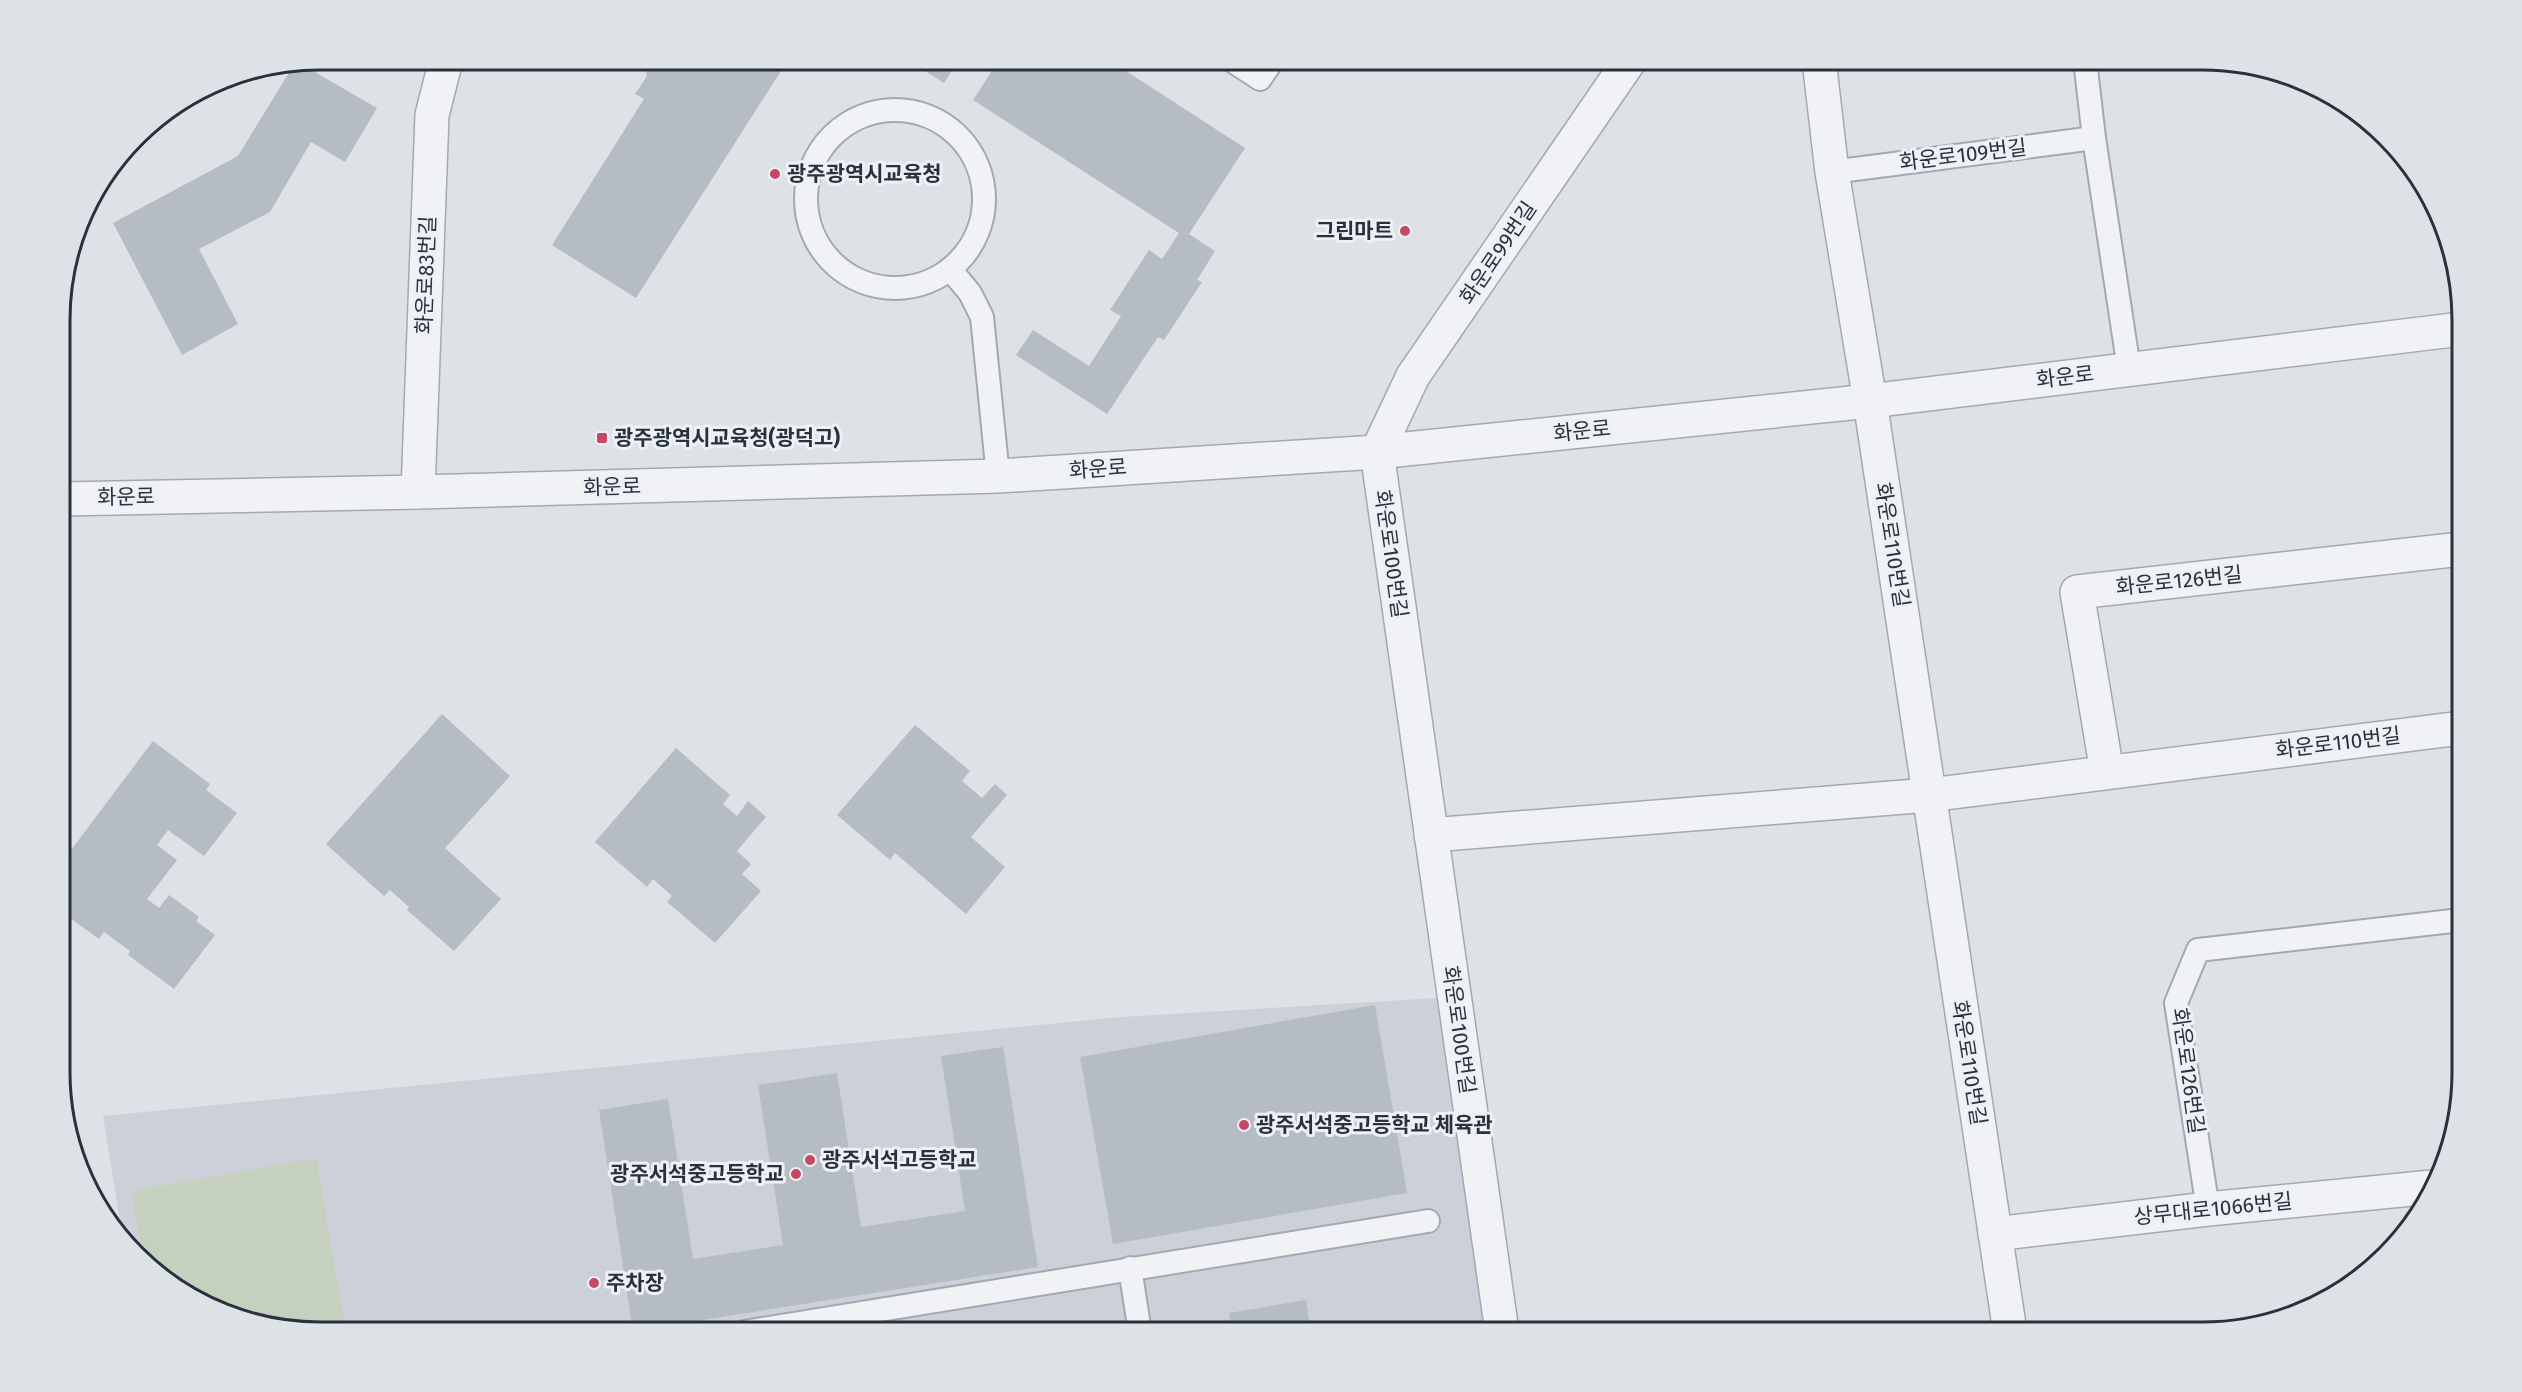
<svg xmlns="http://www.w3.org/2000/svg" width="2522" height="1392" viewBox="0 0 2522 1392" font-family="'Fira Sans','Noto Sans KR',sans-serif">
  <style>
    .built { fill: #ccd1d9 }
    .green { fill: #c5d0bf }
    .building { fill: #b5bcc3 }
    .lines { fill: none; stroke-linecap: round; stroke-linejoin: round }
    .service-casing { stroke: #a4a9b1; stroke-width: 26 }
    .minor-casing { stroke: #a4a9b1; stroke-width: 36 }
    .tertiary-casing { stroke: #a4a9b1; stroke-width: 36 }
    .service { stroke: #f0f2f5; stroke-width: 22 }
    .minor { stroke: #f0f2f5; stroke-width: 33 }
    .tertiary { stroke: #f0f2f5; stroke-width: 33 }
    .poi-dot { fill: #c74864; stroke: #edf1f5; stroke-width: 2 }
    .labels { text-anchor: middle; stroke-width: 6; stroke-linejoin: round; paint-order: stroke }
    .street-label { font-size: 21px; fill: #28313d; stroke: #edf1f5 }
    .poi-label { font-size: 21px; font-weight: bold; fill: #28313d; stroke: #edf1f5; text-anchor: start }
    .rim { fill: none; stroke: #28313d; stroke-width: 3 }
  </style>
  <rect width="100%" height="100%" fill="#dee2e7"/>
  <polygon class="built" points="1454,997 1502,1332 320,1332 254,1323 191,1297 122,1233 103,1116 1121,1017"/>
  <polygon class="green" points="316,1158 346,1332 320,1332 254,1323 191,1297 142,1252 131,1191"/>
  <g class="building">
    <polygon points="644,60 788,60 636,298 552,245 644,99 635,94 647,76"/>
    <polygon points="908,60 959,60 944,83"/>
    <polygon points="999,60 1109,60 1245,148 1189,234 1215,251 1197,280 1202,282 1164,340 1158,337 1107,414 1016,355 1033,330 1089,366 1121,316 1110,310 1149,250 1162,259 1179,233 973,100"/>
    <polygon points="301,64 377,108 345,162 311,142 270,212 199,249 238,324 182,355 113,223 238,156 293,66"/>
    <polygon points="442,714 510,776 445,848 501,899 454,951 407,910 409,907 390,890 384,896 326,844"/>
    <polygon points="915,725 970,771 962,781 982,798 995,784 1007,795 971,837 1005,867 966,914 895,853 890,860 837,815"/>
    <polygon points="153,741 210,784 206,790 237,813 204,856 168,830 157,845 177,860 147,899 159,908 169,895 199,917 196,921 215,935 174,989 128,955 130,951 104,932 99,939 62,912 62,862"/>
    <polygon points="676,748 730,795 723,804 737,816 748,801 766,817 737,851 751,864 742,874 761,891 715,943 667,902 672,896 653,879 647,887 595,842"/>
    <polygon points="1375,1005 1407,1193 1113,1244 1080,1057"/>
    <polygon points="1003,1047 1038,1267 633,1331 599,1110 668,1099 693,1259 783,1245 758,1085 837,1073 861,1227 965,1211 941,1056"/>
    <polygon points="1306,1300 1311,1332 1232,1332 1229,1313"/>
  </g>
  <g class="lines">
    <defs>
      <g id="service">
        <polyline points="1231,60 1260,79 1273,60"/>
        <polyline points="2085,60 2094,138 2129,369"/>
        <circle cx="895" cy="199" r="89"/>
        <polyline points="1832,172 2094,138"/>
        <polyline points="950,269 970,293 982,317 998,476"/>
        <polyline points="2208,1209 2176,1003 2198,950 2461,920"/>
        <polyline points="1130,1268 1140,1332"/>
        <polyline points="744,1332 1428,1221"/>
      </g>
      <g id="minor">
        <polyline points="1819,60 1832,172 1870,401 2010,1332"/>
        <polyline points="418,492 432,115 446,60"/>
        <polyline points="2107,772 2077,592 2461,549"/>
        <polyline points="1431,835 1929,795 2461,728"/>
        <polyline points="1995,1234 2208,1209 2432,1187"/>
        <polyline points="1502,1332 1377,452 1413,376 1630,60"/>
      </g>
      <polyline id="tertiary" points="62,499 418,492 998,476 1377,452 1870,401 2461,329"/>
    </defs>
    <use href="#service" class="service-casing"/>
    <use href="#minor" class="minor-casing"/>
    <use href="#tertiary" class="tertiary-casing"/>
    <use href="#service" class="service"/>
    <use href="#minor" class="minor"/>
    <use href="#tertiary" class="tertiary"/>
  </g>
  <g class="poi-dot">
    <circle cx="775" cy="174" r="6"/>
    <circle cx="1405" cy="231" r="6"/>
    <rect x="596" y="432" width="12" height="12" rx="3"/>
    <circle cx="1244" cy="1125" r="6"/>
    <circle cx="810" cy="1160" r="6"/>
    <circle cx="796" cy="1174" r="6"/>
    <circle cx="594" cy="1283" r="6"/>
  </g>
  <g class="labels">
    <g class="street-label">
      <text transform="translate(1963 155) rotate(-7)" y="7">화운로109번길</text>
      <text transform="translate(1498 253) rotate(-56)" y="7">화운로99번길</text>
      <text transform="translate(426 275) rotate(-88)" y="7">화운로83번길</text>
      <text transform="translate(2065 377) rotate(-7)" y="7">화운로</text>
      <text transform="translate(1582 431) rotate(-6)" y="7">화운로</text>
      <text transform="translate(1098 469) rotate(-4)" y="7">화운로</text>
      <text transform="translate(612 487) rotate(-2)" y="7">화운로</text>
      <text transform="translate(126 497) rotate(-1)" y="7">화운로</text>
      <text transform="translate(1892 545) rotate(81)" y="7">화운로110번길</text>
      <text transform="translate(1391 554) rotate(82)" y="7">화운로100번길</text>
      <text transform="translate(2179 581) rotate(-6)" y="7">화운로126번길</text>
      <text transform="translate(2338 743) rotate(-7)" y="7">화운로110번길</text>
      <text transform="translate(1459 1030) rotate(82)" y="7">화운로100번길</text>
      <text transform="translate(1969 1063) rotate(81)" y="7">화운로110번길</text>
      <text transform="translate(2188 1071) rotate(82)" y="7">화운로126번길</text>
      <text transform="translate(2213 1209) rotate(-6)" y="7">상무대로1066번길</text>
    </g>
    <g class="poi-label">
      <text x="787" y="181">광주광역시교육청</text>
      <text x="1393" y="238" text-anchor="end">그린마트</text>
      <text x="614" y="445">광주광역시교육청(광덕고)</text>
      <text x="1256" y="1132">광주서석중고등학교 체육관</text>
      <text x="822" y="1167">광주서석고등학교</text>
      <text x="784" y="1181" text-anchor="end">광주서석중고등학교</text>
      <text x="606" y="1290">주차장</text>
    </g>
  </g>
  <path d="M0 0H2522V1392H0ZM320 70H2202A250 250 0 0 1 2452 320V1072A250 250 0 0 1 2202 1322H320A250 250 0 0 1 70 1072V320A250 250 0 0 1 320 70Z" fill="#dde2e6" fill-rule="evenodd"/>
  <path class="rim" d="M320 70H2202A250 250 0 0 1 2452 320V1072A250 250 0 0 1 2202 1322H320A250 250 0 0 1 70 1072V320A250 250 0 0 1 320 70Z"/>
</svg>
